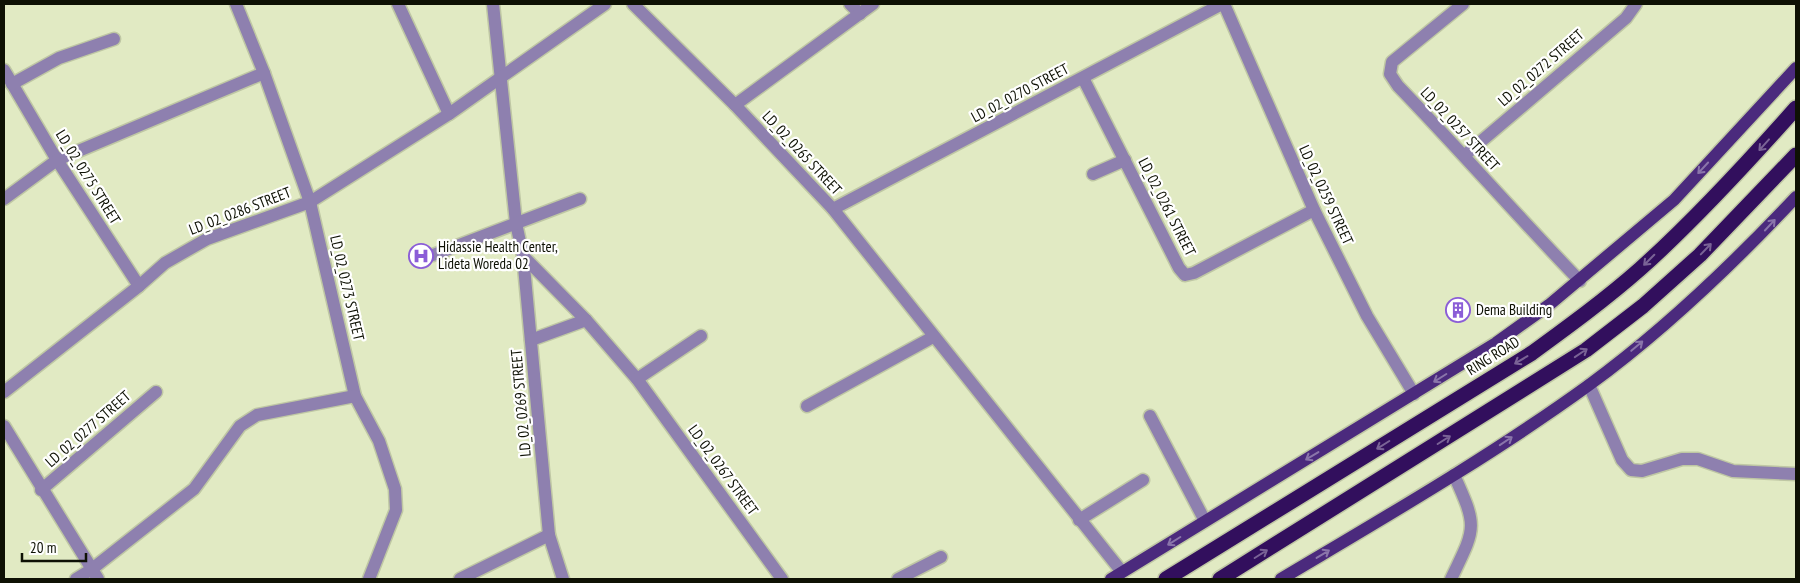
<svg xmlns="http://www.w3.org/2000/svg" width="1800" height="583" viewBox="0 0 1800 583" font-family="'PT Sans Narrow',sans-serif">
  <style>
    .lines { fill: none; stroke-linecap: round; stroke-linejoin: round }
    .minor-casing { stroke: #bfc7a4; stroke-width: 15 }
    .major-casing { stroke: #bfc7a4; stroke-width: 15 }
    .highway-casing { stroke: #bfc7a4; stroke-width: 18 }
    .minor { stroke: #8e80af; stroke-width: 12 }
    .major { stroke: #4b2a7d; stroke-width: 12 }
    .highway { stroke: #320f5d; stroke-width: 15 }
    .oneway { stroke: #7a6396 }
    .oneway2 { stroke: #8a75aa }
    .labels { text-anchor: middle; stroke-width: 4.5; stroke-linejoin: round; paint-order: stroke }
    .street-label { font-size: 15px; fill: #0e1104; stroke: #fff }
    .poi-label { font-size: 15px; fill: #0e1104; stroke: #fff; text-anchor: start }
  </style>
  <rect width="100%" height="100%" fill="#e1eac3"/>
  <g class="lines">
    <defs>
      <g id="minor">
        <polyline points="236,4 264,73 310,202 355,396 379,441 395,489 396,510 369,579"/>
        <polyline points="398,4 449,114"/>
        <polyline points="493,4 516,223 523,256 549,535 563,579"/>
        <polyline points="633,4 735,105 833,209 1122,572"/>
        <polyline points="850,4 860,14"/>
        <polyline points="1224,4 1314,210 1367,316 1414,394"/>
        <path d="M1463,4L1392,62L1390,74L1398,86C1460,150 1518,217 1580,281"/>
        <polyline points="4,70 57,160 139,286"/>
        <polyline points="1083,78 1179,268 1185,275 1194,273 1314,210"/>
        <polyline points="12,84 59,58 114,39"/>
        <polyline points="735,105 873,4"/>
        <polyline points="1465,155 1626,18 1636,4"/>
        <polyline points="1093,174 1125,160"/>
        <polyline points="4,199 57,160 264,73"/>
        <polyline points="833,209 1222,4"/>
        <polyline points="433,255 580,199"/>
        <polyline points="523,256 586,320 637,379 782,579"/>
        <polyline points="531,340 586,320"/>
        <polyline points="637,379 701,336"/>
        <polyline points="1589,385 1622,460 1631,470 1642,471 1682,459 1698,459 1733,471 1796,474"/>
        <polyline points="4,392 139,286 165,263 207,239 310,202 449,114 605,4"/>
        <polyline points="807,406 933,337"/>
        <polyline points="1150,416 1205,521"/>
        <polyline points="4,426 98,579"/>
        <polyline points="41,490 156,392"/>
        <polyline points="1079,520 1143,480"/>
        <polyline points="76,579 92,569 194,489 240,426 257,415 355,396"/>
        <polyline points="460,579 549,535"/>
        <polyline points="898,579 941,557"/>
        <path d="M1451,579C1476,527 1478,528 1454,475"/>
      </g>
      <g id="major">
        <polyline points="1111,579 1496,343 1549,305 1674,200 1796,68"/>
        <path d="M1281,579C1385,517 1491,456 1589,385C1663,331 1734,263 1796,197"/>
      </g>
      <g id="highway">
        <path d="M1166,579L1532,353C1569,326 1606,299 1640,269C1694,221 1748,162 1796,108"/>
        <polyline points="1220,579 1586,350 1643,306 1700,255 1796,155"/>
      </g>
    </defs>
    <use href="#minor" class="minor-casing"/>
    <use href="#major" class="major-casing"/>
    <use href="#highway" class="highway-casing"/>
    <use href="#minor" class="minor"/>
    <use href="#major" class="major"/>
    <use href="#highway" class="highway"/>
  </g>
  <defs><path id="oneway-shaft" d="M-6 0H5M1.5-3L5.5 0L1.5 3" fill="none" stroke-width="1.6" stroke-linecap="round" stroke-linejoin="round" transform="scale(1.25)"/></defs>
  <g class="oneway">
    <use href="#oneway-shaft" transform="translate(1764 145) rotate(132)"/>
    <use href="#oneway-shaft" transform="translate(1706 249) rotate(-46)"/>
    <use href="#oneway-shaft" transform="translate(1649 260) rotate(135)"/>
    <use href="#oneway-shaft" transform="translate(1581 353) rotate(-34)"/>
    <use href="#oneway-shaft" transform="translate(1521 360) rotate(149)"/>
    <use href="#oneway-shaft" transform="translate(1444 440) rotate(-32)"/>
    <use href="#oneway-shaft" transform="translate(1383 445) rotate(148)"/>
    <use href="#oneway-shaft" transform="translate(1261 554) rotate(-32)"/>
  </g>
  <g class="oneway2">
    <use href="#oneway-shaft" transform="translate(1703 168) rotate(133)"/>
    <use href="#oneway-shaft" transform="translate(1770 225) rotate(-47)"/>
    <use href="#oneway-shaft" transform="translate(1637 346) rotate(-40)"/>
    <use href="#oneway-shaft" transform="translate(1440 378) rotate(148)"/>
    <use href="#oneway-shaft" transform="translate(1506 441) rotate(-34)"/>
    <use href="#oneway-shaft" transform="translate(1312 456) rotate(149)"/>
    <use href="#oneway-shaft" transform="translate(1174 541) rotate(148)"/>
    <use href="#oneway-shaft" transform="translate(1323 554) rotate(-31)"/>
  </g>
  <defs>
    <symbol id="hospital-ring" viewBox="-11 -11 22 22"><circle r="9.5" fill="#fff" stroke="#8b5dd7" stroke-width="1.5"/><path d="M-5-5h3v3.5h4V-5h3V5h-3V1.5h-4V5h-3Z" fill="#8b5dd7"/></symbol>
    <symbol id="building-ring" viewBox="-11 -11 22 22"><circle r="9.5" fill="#fff" stroke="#8b5dd7" stroke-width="1.5"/><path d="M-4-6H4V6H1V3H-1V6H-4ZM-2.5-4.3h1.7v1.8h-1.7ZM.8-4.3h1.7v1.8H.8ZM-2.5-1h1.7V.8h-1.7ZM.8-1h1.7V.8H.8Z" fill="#8b5dd7"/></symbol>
  </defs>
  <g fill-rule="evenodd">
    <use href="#hospital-ring" x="407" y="242" width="28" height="28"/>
    <use href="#building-ring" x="1444" y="296" width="28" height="28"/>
  </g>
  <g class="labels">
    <g class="street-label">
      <text transform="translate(1541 68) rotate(-41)" y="5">LD_02_0272 STREET</text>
      <text transform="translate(1020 93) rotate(-28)" y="5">LD_02_0270 STREET</text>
      <text transform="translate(1460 129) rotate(47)" y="5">LD_02_0257 STREET</text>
      <text transform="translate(802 153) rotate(47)" y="5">LD_02_0265 STREET</text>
      <text transform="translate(88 177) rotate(58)" y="5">LD_02_0275 STREET</text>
      <text transform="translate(1326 195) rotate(65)" y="5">LD_02_0259 STREET</text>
      <text transform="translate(1167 207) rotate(63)" y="5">LD_02_0261 STREET</text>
      <text transform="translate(240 211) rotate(-21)" y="5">LD_02_0286 STREET</text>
      <text transform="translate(347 288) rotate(77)" y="5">LD_02_0273 STREET</text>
      <text transform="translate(1493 356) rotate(-32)" y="5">RING ROAD</text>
      <text transform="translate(521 403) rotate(-95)" y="5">LD_02_0269 STREET</text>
      <text transform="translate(88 429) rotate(-41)" y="5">LD_02_0277 STREET</text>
      <text transform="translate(723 470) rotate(54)" y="5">LD_02_0267 STREET</text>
    </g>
    <g class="poi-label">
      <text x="438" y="252">Hidassie Health Center,<tspan x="438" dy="17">Lideta Woreda 02</tspan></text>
      <text x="1476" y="315">Dema Building</text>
    </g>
  </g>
  <rect width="1800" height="583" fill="none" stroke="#0e1104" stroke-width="10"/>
  <path d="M22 553v8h64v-8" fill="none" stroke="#0e1104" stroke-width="2.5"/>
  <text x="30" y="553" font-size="15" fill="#0e1104" stroke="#ffffff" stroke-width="4" paint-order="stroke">20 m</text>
</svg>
